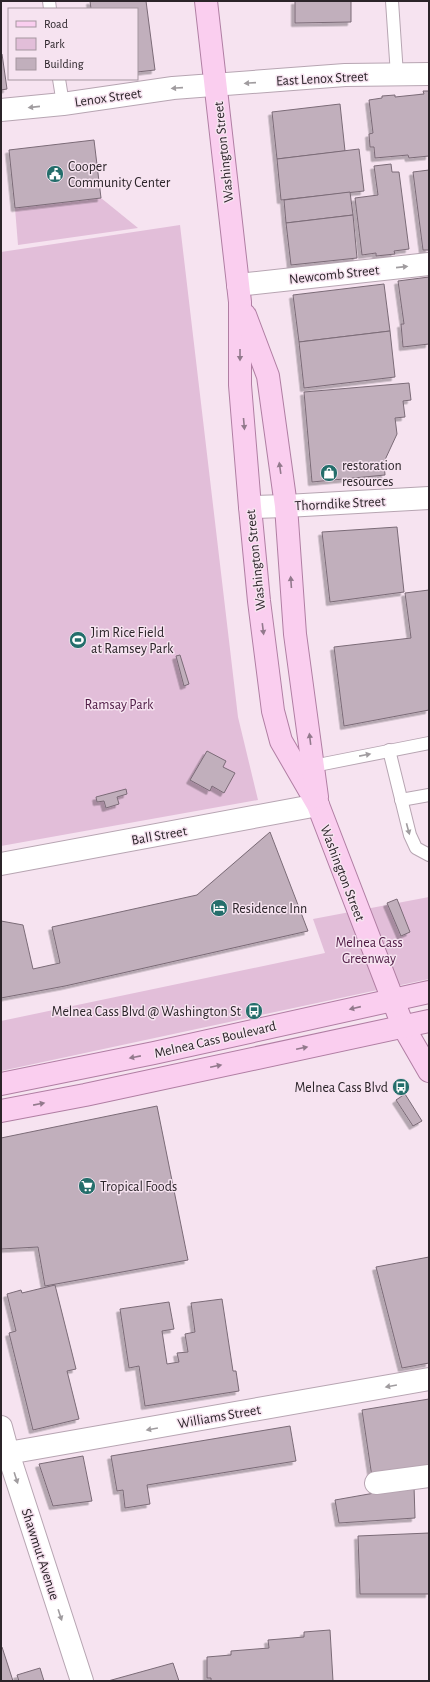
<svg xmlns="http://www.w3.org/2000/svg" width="430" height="1682" viewBox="0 0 430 1682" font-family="'Alegreya Sans',sans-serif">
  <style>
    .green { fill: #e2bed9 }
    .building { fill: #c1afbc; stroke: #7b6b77; filter: url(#shadow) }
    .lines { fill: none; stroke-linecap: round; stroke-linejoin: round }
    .service-casing { stroke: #b7a5b2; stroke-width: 14 }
    .minor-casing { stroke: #b7a5b2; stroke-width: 24 }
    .secondary-casing { stroke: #b7a5b2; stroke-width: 24 }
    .primary-casing { stroke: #b07ea3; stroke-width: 24 }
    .service { stroke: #fff; stroke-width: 12 }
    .minor { stroke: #fff; stroke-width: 22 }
    .secondary { stroke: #fff; stroke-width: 22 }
    .primary { stroke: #faceef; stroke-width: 22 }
    .oneway { fill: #a09c9f }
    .oneway2 { fill: #92798c }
    .labels { text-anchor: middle; stroke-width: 3; stroke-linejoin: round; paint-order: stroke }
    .street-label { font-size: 14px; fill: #2b2429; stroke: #f6e3f0 }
    .poi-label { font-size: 14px; fill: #2b2429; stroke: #f6e3f0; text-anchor: start }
    .park-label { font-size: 14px; fill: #4d1943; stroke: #f6e3f0 }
  </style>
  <defs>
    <filter id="shadow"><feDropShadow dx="-3.5" dy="3.5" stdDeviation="0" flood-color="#0004"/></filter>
  </defs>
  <rect width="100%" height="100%" fill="#f6e3f0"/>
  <g class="green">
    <polygon points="101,198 138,228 18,245 15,208"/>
    <polygon points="180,225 238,717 258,800 1,846 1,252"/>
    <polygon points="429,897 429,979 1,1071 1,1021 325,953 313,919"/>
  </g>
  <g class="building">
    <polygon points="90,1 146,1 155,70 137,72 137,9 91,9"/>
    <polygon points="295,1 351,1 351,22 295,23"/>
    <polygon points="1,54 2,54 7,89 1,90"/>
    <polygon points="423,91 429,91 429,156 409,158 408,155 375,158 374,147 370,147 369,134 373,133 369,100 382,98 382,96 395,95 395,97 424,94"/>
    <polygon points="340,104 345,151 277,159 272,112"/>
    <polygon points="94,140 101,198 15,208 9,150"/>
    <polygon points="359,149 364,191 281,200 277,159"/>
    <polygon points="391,164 392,172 399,172 409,249 394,251 395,254 376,256 376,253 362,255 355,198 378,195 374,166"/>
    <polygon points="429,170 429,250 423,250 413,172"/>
    <polygon points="350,192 353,215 286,223 284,200"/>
    <polygon points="353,215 357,258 291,265 286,223"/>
    <polygon points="429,277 429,344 403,347 401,324 404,324 398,281"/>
    <polygon points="384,284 390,331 299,342 293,295"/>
    <polygon points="390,331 395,377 304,388 299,342"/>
    <polygon points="409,383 411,400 403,401 405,417 395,418 397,434 384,462 385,475 312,482 304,392"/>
    <polygon points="397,527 404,592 330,602 322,532"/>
    <polygon points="429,590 429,710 344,726 334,647 411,638 405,593"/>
    <polygon points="180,655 189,684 184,686 176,656"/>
    <polygon points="207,751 226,761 223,767 235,773 224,793 212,786 210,791 190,780"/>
    <polygon points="126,789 127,794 117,797 119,804 106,808 104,801 97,802 96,797"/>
    <polygon points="270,832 308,931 65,986 1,998 1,921 23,925 33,969 60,963 52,927 197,895"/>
    <polygon points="397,899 410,932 401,936 387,903"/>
    <polygon points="405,1094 422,1121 413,1126 396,1100"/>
    <polygon points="157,1106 188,1260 45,1286 38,1247 1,1249 1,1138"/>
    <polygon points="429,1257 429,1363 402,1368 376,1267"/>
    <polygon points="55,1285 76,1369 67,1371 79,1419 33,1430 9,1333 16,1331 7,1294 21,1290 22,1293"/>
    <polygon points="222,1299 233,1371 236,1371 239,1391 145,1406 139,1366 129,1368 120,1309 169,1302 174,1329 162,1331 167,1364 179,1362 177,1353 188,1352 185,1334 195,1332 191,1303"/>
    <polygon points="429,1399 429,1469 372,1477 362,1410"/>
    <polygon points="290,1426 296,1461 147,1485 150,1504 125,1508 123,1490 117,1491 111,1456"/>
    <polygon points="83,1456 92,1501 53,1506 39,1464"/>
    <polygon points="414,1486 415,1518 339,1523 335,1500"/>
    <polygon points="429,1533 429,1594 360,1594 358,1536"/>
    <polygon points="330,1630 333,1681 211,1681 211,1678 207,1678 207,1657 231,1655 231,1651 269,1648 268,1640 304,1637 304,1632"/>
    <polygon points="1,1647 2,1647 13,1681 1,1681"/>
    <polygon points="173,1663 179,1681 108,1681"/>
    <polygon points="40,1668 44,1681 19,1681 17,1675"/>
  </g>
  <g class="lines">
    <defs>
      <g id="service">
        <polyline points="49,1 50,9"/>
        <polyline points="392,1 397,75"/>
        <polyline points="59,79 63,104"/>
        <polyline points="389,750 410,835 416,848 429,855"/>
        <polyline points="308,767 429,743"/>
        <polyline points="401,800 429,795"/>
      </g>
      <g id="minor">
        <polyline points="1,110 63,104 173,88 345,75 429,74"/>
        <polyline points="238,285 429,264"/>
        <polyline points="250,507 286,506 429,498"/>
        <polyline points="1,864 318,805"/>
        <polyline points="8,1453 429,1379"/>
        <polyline points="376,1483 429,1476"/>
      </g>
      <polyline id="secondary" points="1,1427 8,1453 82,1681"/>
      <g id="primary">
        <polyline points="206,1 240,302 240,385 250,507 259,601 273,711 281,741 318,805 403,1026 429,1071"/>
        <polyline points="245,315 268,376 286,506 295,634 317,797"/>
        <polyline points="1,1084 154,1053 429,992"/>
        <polyline points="1,1111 85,1095 429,1021"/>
      </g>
    </defs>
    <use href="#service" class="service-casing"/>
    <use href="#minor" class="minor-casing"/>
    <use href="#secondary" class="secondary-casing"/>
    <use href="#primary" class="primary-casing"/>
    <use href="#service" class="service"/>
    <use href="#minor" class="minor"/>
    <use href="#secondary" class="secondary"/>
    <use href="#primary" class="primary"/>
  </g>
  <defs><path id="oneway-solid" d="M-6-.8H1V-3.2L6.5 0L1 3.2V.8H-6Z"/></defs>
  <g class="oneway">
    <use href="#oneway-solid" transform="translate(250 83) rotate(176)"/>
    <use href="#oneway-solid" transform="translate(177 88) rotate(176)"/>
    <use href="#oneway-solid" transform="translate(34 107) rotate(174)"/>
    <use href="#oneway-solid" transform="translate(402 267) rotate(-6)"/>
    <use href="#oneway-solid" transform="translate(365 755) rotate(-11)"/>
    <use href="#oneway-solid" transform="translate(408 829) rotate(75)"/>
    <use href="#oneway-solid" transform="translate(391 1386) rotate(170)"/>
    <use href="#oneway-solid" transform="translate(152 1429) rotate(170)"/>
    <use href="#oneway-solid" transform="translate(16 1478) rotate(72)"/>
    <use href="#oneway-solid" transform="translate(60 1615) rotate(72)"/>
  </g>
  <g class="oneway2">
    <use href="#oneway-solid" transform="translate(240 355) rotate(90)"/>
    <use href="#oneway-solid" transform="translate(244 424) rotate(85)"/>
    <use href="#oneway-solid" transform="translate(280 468) rotate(-98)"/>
    <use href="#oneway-solid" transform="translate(291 582) rotate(-94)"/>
    <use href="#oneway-solid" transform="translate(263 629) rotate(83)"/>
    <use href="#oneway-solid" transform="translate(310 739) rotate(-97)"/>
    <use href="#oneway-solid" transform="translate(355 1008) rotate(167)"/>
    <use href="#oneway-solid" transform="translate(302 1048) rotate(-12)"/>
    <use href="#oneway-solid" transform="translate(135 1057) rotate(169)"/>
    <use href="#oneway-solid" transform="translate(216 1066) rotate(-12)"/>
    <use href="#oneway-solid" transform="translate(39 1104) rotate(-11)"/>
  </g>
  <defs>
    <symbol id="civic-disc" viewBox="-11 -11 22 22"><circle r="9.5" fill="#246e6b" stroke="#f6e3f0"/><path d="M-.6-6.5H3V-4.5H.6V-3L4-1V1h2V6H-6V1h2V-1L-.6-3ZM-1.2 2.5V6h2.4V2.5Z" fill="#fff"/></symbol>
    <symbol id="shop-disc" viewBox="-11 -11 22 22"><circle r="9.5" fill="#246e6b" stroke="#f6e3f0"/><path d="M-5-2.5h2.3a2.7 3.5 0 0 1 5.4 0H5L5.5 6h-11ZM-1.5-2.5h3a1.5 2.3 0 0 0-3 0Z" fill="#fff"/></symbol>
    <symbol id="stadium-disc" viewBox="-11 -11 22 22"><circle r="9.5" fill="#246e6b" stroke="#f6e3f0"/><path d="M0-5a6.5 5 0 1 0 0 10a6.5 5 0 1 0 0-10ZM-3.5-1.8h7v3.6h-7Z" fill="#fff"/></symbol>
    <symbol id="hotel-disc" viewBox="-11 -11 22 22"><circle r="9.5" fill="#246e6b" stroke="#f6e3f0"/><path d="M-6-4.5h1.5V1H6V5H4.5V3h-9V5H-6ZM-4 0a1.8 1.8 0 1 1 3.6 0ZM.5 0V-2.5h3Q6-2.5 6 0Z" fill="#fff"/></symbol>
    <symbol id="bus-disc" viewBox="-11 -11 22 22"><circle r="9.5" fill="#246e6b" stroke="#f6e3f0"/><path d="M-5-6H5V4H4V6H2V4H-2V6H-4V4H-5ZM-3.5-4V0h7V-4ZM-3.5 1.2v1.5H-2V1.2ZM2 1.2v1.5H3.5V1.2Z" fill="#fff"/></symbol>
    <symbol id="supermarket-disc" viewBox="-11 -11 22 22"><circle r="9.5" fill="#246e6b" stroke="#f6e3f0"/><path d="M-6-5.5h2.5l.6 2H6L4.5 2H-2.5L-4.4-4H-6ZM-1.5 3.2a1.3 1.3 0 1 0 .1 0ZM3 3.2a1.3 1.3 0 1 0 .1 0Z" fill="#fff"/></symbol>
  </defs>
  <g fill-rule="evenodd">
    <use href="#civic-disc" x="45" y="164" width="20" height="20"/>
    <use href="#shop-disc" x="319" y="463" width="20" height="20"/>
    <use href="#stadium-disc" x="68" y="630" width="20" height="20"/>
    <use href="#hotel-disc" x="209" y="898" width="20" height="20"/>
    <use href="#bus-disc" x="244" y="1001" width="20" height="20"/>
    <use href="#bus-disc" x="391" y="1077" width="20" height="20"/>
    <use href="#supermarket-disc" x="77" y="1176" width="20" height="20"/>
  </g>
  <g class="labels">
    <g class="street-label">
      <text transform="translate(322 78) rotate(-3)" y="5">East Lenox Street</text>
      <text transform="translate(108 97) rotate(-8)" y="5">Lenox Street</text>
      <text transform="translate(223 152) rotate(-96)" y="5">Washington Street</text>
      <text transform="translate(334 274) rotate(-6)" y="5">Newcomb Street</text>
      <text transform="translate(340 503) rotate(-3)" y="5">Thorndike Street</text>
      <text transform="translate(255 560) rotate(-96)" y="5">Washington Street</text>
      <text transform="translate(159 835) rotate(-10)" y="5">Ball Street</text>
      <text transform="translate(343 873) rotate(69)" y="5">Washington Street</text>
      <text transform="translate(215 1039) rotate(-13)" y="5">Melnea Cass Boulevard</text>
      <text transform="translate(219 1416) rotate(-10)" y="5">Williams Street</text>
      <text transform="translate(41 1554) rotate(72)" y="5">Shawmut Avenue</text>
    </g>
    <g class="poi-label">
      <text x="68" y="171">Cooper<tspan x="68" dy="16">Community Center</tspan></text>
      <text x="342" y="470">restoration<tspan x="342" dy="16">resources</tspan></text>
      <text x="91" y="637">Jim Rice Field<tspan x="91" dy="16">at Ramsey Park</tspan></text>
      <text x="232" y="913">Residence Inn</text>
      <text x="241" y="1016" text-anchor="end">Melnea Cass Blvd @ Washington St</text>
      <text x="388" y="1092" text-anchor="end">Melnea Cass Blvd</text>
      <text x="100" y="1191">Tropical Foods</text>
    </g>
    <g class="park-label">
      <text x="119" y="709">Ramsay Park</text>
      <text x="369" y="947">Melnea Cass<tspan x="369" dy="16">Greenway</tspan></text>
    </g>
  </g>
  <rect width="430" height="1682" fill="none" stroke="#2b2429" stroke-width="4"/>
  <rect x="8" y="8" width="130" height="72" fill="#f6e3f0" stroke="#a597a0"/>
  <rect x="16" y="21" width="20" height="6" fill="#faceef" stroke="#a597a0"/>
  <text x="44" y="28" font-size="12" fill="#2b2429">Road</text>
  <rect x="16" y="38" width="20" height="12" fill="#e2bed9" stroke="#a597a0"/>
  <text x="44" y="48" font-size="12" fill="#2b2429">Park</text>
  <rect x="16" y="58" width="20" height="12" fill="#c1afbc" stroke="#a597a0"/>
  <text x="44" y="68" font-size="12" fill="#2b2429">Building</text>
</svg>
